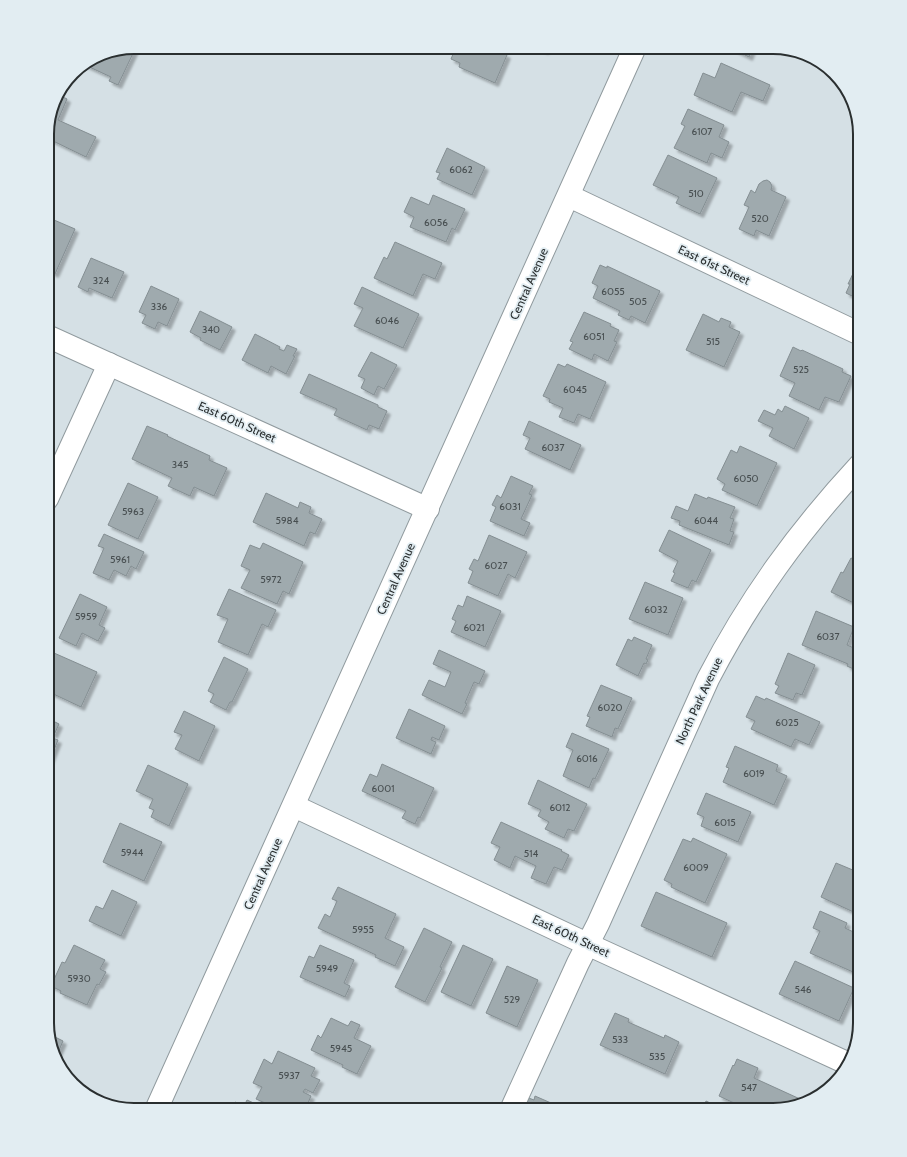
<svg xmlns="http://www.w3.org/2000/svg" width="907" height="1157" viewBox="0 0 907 1157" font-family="Cabin,sans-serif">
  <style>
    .building { fill: #9faaae; stroke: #848e92; filter: url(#shadow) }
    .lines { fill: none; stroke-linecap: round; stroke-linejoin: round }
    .minor-casing { stroke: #909a9e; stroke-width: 24 }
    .major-casing { stroke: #909a9e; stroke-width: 24 }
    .minor { stroke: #fff; stroke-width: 22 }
    .major { stroke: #fff; stroke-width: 22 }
    .labels { text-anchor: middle; stroke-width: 3.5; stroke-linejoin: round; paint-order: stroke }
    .number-label { font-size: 10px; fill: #474e50 }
    .street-label { font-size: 12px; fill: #2a2f30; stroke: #e2edf2 }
    .rim { fill: none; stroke: #2a2f30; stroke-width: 2 }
  </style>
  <defs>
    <filter id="shadow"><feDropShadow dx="3.5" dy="3.5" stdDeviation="1" flood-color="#0004"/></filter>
  </defs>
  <rect width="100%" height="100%" fill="#d5e0e5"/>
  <g class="building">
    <polygon points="136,47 118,85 109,81 111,77 85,65 101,54"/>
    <polygon points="456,47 489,47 507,55 495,83 459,67 460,63 451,59"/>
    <polygon points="537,47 546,47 545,51"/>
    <polygon points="729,47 753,47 749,57"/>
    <polygon points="721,63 770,85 763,101 741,92 732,112 694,95 703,73 715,78"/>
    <polygon points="57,94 67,99 58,120 96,137 86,157 49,139 47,142 47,128"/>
    <polygon points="688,109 724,125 719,137 729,142 722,158 711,153 707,163 674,148 685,126 681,124"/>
    <polygon points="447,148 485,167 472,195 437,179 440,173 436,172"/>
    <polygon points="668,155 717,178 700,214 676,203 679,197 653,185"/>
    <polygon points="767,180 770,182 772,186 771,190 786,197 769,236 756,230 754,236 739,229 749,207 744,205 751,190 755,193 759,184 763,181"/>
    <polygon points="433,195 465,209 455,230 452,228 446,242 410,227 414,217 404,212 411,197 429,205"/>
    <polygon points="47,217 75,229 55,274 47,270"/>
    <polygon points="395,242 442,263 435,279 423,274 413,296 374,278 384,257 387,259"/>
    <polygon points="91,258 124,272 112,298 89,288 88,292 78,287"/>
    <polygon points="860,259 860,300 846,293 850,284 848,284"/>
    <polygon points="600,265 607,268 607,266 660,291 645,323 631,316 629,320 618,315 620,311 593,298 598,286 592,283"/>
    <polygon points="151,286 179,299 167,326 158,322 155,329 142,323 146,315 139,312"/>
    <polygon points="362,287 419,314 403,348 354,326 363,308 354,304"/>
    <polygon points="200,311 232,327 220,350 200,340 201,338 190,332"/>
    <polygon points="584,312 611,324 610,326 619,330 614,341 617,342 608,361 594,354 592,360 569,349 573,342 570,341"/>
    <polygon points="703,314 719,322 721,318 731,322 729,327 740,332 724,367 686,350"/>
    <polygon points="255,334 280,347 279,349 284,351 287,345 297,349 293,356 295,356 286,374 271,366 268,373 242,360"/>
    <polygon points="793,347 801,351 802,350 843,369 842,372 851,376 839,402 825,397 819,410 789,396 795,383 780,376"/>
    <polygon points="371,352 397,365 384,389 378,386 374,395 361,388 365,379 358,376"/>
    <polygon points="558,364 565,367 567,364 606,382 590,419 578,414 574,423 559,417 563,408 549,402 550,399 543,396"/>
    <polygon points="309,374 378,405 378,407 387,411 379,429 369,425 367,430 334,415 337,409 300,393"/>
    <polygon points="785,406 809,418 794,449 769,436 773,428 758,421 764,410 775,415 778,409 782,412"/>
    <polygon points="529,421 581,445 570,470 525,449 530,438 523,435"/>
    <polygon points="147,426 168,435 167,436 210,456 209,460 227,468 214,496 194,487 190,496 168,486 172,478 132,459"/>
    <polygon points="740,446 777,463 757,506 722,490 725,484 717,479 731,450 737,453"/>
    <polygon points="511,476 533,486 529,494 532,495 521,519 530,523 524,536 490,521 496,507 492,505 497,495 501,498"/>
    <polygon points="128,483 158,497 138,539 108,525"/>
    <polygon points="266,493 298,508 300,502 311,507 309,513 322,519 315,534 310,532 304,546 253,522"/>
    <polygon points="695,494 707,499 708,497 735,507 730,518 734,519 730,531 734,532 729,545 679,525 680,521 671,518 676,506 688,511"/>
    <polygon points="669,530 711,550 696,582 692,580 688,588 671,581 675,573 673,572 678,561 659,551"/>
    <polygon points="104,534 144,552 136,569 131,566 126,576 114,570 109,580 93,573 104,548 98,546"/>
    <polygon points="489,535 527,552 515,578 508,574 498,596 468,583 473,571 469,569 474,559 478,561"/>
    <polygon points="263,543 303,562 289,594 283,591 277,604 241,588 250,570 241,566 250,545 260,549"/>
    <polygon points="851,558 860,562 860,606 831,592 841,572 843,573"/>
    <polygon points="645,582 683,598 668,635 629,619"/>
    <polygon points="229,589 276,610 268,627 262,624 248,655 218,642 228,619 217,615"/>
    <polygon points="80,594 107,607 99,625 105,628 98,641 82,633 76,646 59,638"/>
    <polygon points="467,596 501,611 485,647 451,632 456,621 452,619 458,605 463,607"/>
    <polygon points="816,611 854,627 847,645 854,648 855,646 860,648 860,672 847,666 848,664 802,645"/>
    <polygon points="634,637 652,645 646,659 648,660 646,664 644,663 638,676 616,665 628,639 632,641"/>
    <polygon points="439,650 485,671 479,684 474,682 465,703 467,704 462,714 422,695 429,680 445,687 451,672 433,664"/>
    <polygon points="54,653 97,672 81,707 47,691 47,661 51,662"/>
    <polygon points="788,653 815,665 802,695 796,693 793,700 775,693 779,686 775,684"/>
    <polygon points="224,657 248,669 232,702 230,702 226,710 210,702 214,694 208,691"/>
    <polygon points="601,685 632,698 618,729 615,728 612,737 586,726 590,717 587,716"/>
    <polygon points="756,696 765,700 766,698 820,722 809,745 795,739 791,747 751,729 755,721 746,717"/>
    <polygon points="409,709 445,726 439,740 432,737 431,740 436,742 431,754 396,738"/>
    <polygon points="184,711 215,726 199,761 175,749 182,735 174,732"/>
    <polygon points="47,718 59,724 54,735 49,732 47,736"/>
    <polygon points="572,733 609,749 595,779 593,778 589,788 563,776 573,750 566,747"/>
    <polygon points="47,736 58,740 50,760 47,759"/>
    <polygon points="735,746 778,765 776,771 787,776 774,805 723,782 729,768 726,767"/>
    <polygon points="382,764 434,788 420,818 418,817 415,824 402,818 406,811 362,791 370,774 377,777"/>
    <polygon points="148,765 188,784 169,826 151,817 154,810 149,808 153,799 136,791"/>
    <polygon points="538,780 587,804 574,831 568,829 564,838 545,829 549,822 538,816 541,810 528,804"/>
    <polygon points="706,793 751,812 738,842 701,826 704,817 697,814"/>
    <polygon points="501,822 562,850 561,851 569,855 562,870 554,867 546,884 531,878 536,866 515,856 510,868 494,860 500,847 491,843"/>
    <polygon points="120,823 162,842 144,881 103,862"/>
    <polygon points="693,838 727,854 705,903 671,887 672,884 664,880 683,839 691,842"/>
    <polygon points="836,863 860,873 860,915 821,897"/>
    <polygon points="338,887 396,914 385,938 404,947 395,966 375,957 376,955 318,928 325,914 330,917 337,901 332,899"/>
    <polygon points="112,890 137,902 121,936 89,921 96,906 103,909"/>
    <polygon points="656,892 727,923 712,957 641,926"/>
    <polygon points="820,911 847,923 845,928 860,935 860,956 853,972 810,953 820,931 813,928"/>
    <polygon points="424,928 452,942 440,967 442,968 425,1002 395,987"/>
    <polygon points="74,945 105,960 100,969 106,972 99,985 97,984 87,1005 60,993 61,991 51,986 62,962 65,963"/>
    <polygon points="320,945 354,960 344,983 350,986 345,997 300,977 309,956 314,958"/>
    <polygon points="463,945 493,959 471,1006 441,992"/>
    <polygon points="795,961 854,988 839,1021 779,994"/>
    <polygon points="507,966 538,980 517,1027 486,1013"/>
    <polygon points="615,1013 629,1019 628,1022 664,1038 665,1035 679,1042 665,1074 600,1045"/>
    <polygon points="331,1018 348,1026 351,1021 360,1025 354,1038 371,1046 357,1074 342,1067 343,1065 311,1050 318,1035 321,1038"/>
    <polygon points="51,1035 63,1041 57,1055"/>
    <polygon points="278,1051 315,1068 311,1076 320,1080 313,1093 305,1089 303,1092 311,1096 305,1110 296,1107 295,1110 281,1110 256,1099 262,1087 253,1083 264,1059 272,1064"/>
    <polygon points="737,1059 758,1068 754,1078 800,1099 799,1102 773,1110 749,1110 719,1096 733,1065 734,1066"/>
    <polygon points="535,1096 567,1110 521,1110 526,1097 534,1100"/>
    <polygon points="247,1100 269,1110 231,1110 235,1102 244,1106"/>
    <polygon points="706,1101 725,1110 702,1110"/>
  </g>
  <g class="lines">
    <defs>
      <g id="minor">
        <polyline points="569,196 860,334"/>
        <polyline points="47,336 428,509"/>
        <polyline points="47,499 109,364"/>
        <polyline points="294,806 587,944 849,1064"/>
        <path d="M511,1110L578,963L598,924L708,679C750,598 798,532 860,465"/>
      </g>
      <polyline id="major" points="156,1110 635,47"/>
    </defs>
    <use href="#minor" class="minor-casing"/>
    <use href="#major" class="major-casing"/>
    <use href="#minor" class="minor"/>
    <use href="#major" class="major"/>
  </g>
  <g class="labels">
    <g class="number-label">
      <text x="702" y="135">6107</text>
      <text x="461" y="173">6062</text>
      <text x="696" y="197">510</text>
      <text x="760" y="222">520</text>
      <text x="436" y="226">6056</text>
      <text x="101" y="284">324</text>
      <text x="613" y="295">6055</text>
      <text x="638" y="305">505</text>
      <text x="159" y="310">336</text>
      <text x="387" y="324">6046</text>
      <text x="211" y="333">340</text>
      <text x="594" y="340">6051</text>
      <text x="713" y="345">515</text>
      <text x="801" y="373">525</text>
      <text x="575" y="393">6045</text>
      <text x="553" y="451">6037</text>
      <text x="180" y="468">345</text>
      <text x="746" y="482">6050</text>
      <text x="510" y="510">6031</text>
      <text x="133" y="515">5963</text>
      <text x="287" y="524">5984</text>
      <text x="706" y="524">6044</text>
      <text x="120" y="563">5961</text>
      <text x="496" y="569">6027</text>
      <text x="271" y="583">5972</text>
      <text x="656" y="613">6032</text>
      <text x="86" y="620">5959</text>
      <text x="474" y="631">6021</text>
      <text x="828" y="640">6037</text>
      <text x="610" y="711">6020</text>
      <text x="787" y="726">6025</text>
      <text x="587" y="762">6016</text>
      <text x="754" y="777">6019</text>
      <text x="383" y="792">6001</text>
      <text x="560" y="811">6012</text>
      <text x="725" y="826">6015</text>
      <text x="132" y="856">5944</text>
      <text x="531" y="857">514</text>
      <text x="696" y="871">6009</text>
      <text x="363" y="933">5955</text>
      <text x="327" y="972">5949</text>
      <text x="79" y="982">5930</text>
      <text x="803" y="993">546</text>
      <text x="512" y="1003">529</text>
      <text x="620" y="1043">533</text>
      <text x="341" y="1052">5945</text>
      <text x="657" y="1060">535</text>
      <text x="289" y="1079">5937</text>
      <text x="749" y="1091">547</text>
    </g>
    <g class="street-label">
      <text transform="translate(714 265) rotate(25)" y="4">East 61st Street</text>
      <text transform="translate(529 284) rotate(-66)" y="4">Central Avenue</text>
      <text transform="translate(237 422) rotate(24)" y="4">East 60th Street</text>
      <text transform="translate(396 579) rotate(-66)" y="4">Central Avenue</text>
      <text transform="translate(699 701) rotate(-65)" y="4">North Park Avenue</text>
      <text transform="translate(263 874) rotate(-66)" y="4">Central Avenue</text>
      <text transform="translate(571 936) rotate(25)" y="4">East 60th Street</text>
    </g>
  </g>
  <path d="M0 0H907V1157H0ZM134 54H773A80 80 0 0 1 853 134V1023A80 80 0 0 1 773 1103H134A80 80 0 0 1 54 1023V134A80 80 0 0 1 134 54Z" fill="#e2edf2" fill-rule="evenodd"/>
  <path class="rim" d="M134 54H773A80 80 0 0 1 853 134V1023A80 80 0 0 1 773 1103H134A80 80 0 0 1 54 1023V134A80 80 0 0 1 134 54Z"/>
</svg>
